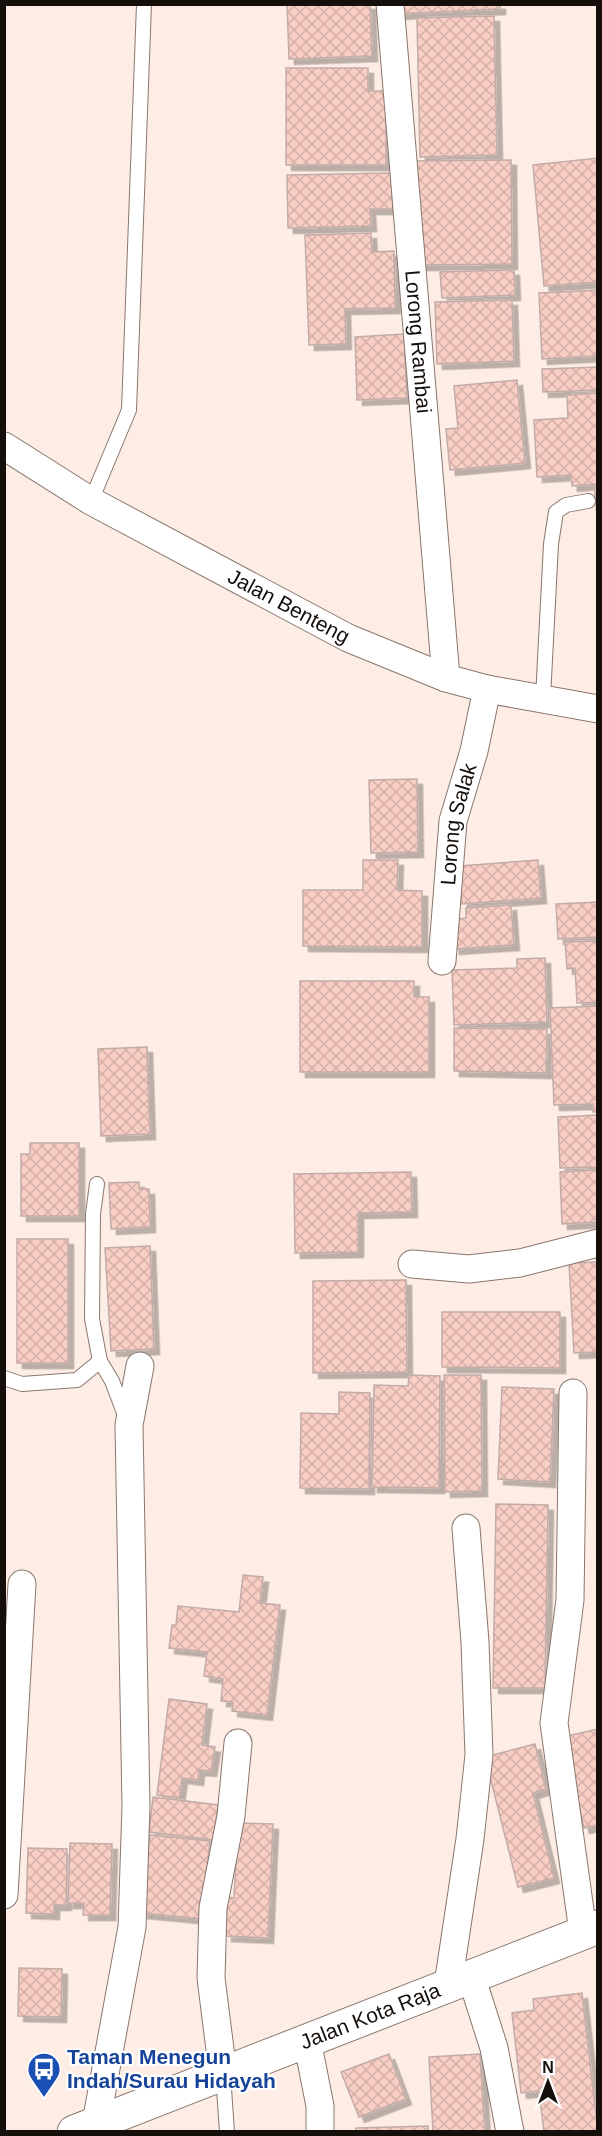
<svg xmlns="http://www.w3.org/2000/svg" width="602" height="2136" viewBox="0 0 602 2136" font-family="Helvetica,sans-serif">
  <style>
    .building { fill: url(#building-cross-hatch); stroke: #c3aca8; stroke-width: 1.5; filter: url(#shadow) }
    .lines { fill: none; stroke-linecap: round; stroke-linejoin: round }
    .lane-casing { stroke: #89776d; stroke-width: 16 }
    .street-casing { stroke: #89776d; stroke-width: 29 }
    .secondary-casing { stroke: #89776d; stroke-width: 35 }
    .lane { stroke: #fff; stroke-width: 14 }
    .street { stroke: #fff; stroke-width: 27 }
    .secondary { stroke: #fff; stroke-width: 33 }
    .labels { text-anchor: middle; stroke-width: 4.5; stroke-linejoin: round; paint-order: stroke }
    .street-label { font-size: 21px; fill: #150f0b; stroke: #fefefe }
    .transit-label { font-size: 21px; font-weight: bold; fill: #164399; stroke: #fefefe; text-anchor: start }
  </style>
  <defs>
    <pattern id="building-cross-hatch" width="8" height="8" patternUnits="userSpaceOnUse" patternTransform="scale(1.5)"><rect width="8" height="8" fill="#f9cec5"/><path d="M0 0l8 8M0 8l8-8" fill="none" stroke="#d5b0a8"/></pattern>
    <filter id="shadow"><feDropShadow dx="5.5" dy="5.5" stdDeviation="0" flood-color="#0004"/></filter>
  </defs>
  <rect width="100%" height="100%" fill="#feede4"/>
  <g class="building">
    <polygon points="287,4 370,4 372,56 289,59"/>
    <polygon points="396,4 500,4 500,9 397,14"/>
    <polygon points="494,16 497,155 420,157 417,18"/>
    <polygon points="286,68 368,68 368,91 386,91 386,165 286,165"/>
    <polygon points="598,158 598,282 544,286 533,165"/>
    <polygon points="511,160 512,264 418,265 416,161"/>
    <polygon points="391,173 393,209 370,209 371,226 288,228 287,175"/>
    <polygon points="371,233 372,252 394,251 395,308 345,309 346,344 309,345 305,235"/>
    <polygon points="514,270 515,295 442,298 440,272"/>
    <polygon points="598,290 598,356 542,359 539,293"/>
    <polygon points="512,300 514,361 437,364 435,302"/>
    <polygon points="404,334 407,398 357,400 355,337"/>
    <polygon points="598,367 598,390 543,392 542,369"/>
    <polygon points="517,380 525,463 450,470 446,429 458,428 454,386"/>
    <polygon points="598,393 598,517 597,517 594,484 572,486 571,475 537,477 534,420 568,418 567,395"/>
    <polygon points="417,779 418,852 371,853 369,780"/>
    <polygon points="363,860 398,860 397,890 422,891 422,947 303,946 303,890 363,890"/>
    <polygon points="538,860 541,898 462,904 460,866"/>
    <polygon points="598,902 598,937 558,939 556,904"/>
    <polygon points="511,905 514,945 454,949 452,920 466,918 466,908"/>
    <polygon points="598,941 598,1002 577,1003 575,968 567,969 565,942"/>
    <polygon points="545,958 547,1022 454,1025 452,970 517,968 517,959"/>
    <polygon points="300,981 414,981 414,997 429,997 429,1072 300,1072"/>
    <polygon points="598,1006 598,1112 593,1112 593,1104 554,1105 550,1008"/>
    <polygon points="454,1028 547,1029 546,1073 454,1071"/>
    <polygon points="147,1047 150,1134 101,1136 98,1049"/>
    <polygon points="598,1115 598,1167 560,1168 558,1117"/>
    <polygon points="30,1143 79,1143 79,1216 21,1216 21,1154 30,1154"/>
    <polygon points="598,1170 598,1222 562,1224 560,1172"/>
    <polygon points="411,1172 412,1212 358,1213 358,1252 295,1253 294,1174"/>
    <polygon points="139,1182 139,1189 149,1189 150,1227 111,1229 109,1183"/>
    <rect x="17" y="1239" width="51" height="124"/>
    <polygon points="150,1246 154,1349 111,1351 105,1248"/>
    <polygon points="598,1262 598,1352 574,1353 569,1263"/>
    <polygon points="406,1280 407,1372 313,1373 313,1281"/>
    <polygon points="442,1312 560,1312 560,1368 442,1367"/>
    <polygon points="409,1375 440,1376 439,1488 372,1487 374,1385 408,1386"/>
    <polygon points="444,1375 481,1375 482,1491 445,1492"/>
    <polygon points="502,1387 554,1389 550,1482 498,1479"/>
    <polygon points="339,1392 370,1393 369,1489 300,1488 301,1413 339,1414"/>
    <polygon points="496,1504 548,1505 545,1688 493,1688"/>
    <polygon points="243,1575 263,1577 260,1603 280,1605 267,1715 232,1711 233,1702 221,1701 223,1679 204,1676 207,1652 169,1648 172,1625 176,1625 178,1606 239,1612"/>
    <polygon points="169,1699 207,1704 202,1745 215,1747 211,1771 199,1770 198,1780 182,1778 179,1798 157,1795"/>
    <polygon points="598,1729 598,1825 584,1828 563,1737"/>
    <polygon points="535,1744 546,1789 533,1793 554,1878 518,1887 485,1757"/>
    <polygon points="153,1797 218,1805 214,1840 149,1832"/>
    <polygon points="238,1823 273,1824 268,1938 226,1936 227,1897 234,1898"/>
    <polygon points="150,1835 210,1841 202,1919 142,1913"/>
    <polygon points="70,1843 112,1844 110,1915 83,1915 84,1903 68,1903"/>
    <polygon points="28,1848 67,1849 66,1905 54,1905 54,1914 26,1913"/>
    <polygon points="19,1968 62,1969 61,2017 18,2016"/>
    <polygon points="582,1993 598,2132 544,2132 539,2091 521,2093 512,2013 534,2010 533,1999"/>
    <polygon points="389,2054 406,2099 359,2117 341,2072"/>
    <polygon points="480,2054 485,2132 433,2132 429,2057"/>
    <polygon points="428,2126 428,2132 356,2132 356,2128"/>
  </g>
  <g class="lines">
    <defs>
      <g id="lane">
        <polyline points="91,501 129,410 144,4"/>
        <polyline points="543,698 551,544 556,512 566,505 588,501"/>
        <polyline points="97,1184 93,1214 92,1319 100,1361 112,1381 126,1418"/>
        <polyline points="4,1378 22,1384 77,1380 100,1361"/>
        <polyline points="223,2074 227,2132"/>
      </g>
      <g id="street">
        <path id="s1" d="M390,4L446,678"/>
        <path id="s2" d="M4,446L91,501L348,638L446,678L487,689L598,709"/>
        <path id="s3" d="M442,961L453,821L474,751L487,689"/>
        <polyline points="412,1264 469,1269 520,1263 598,1243"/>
        <polyline points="573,1393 570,1600 554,1723 583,1932"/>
        <polyline points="4,1895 22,1584"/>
        <polyline points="471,1976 494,2048 510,2132"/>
        <polyline points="448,1985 470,1839 479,1755 475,1642 466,1528"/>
        <polyline points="307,2040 320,2106 320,2132"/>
        <polyline points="223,2073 211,1978 213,1908 231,1816 238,1743"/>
        <polyline points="96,2123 132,1927 136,1806 129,1425 140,1366"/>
      </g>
      <g id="secondary">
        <path id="s4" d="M74,2132L598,1927"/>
      </g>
    </defs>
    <use href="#lane" class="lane-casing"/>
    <use href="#street" class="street-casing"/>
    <use href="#secondary" class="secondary-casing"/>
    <use href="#lane" class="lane"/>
    <use href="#street" class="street"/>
    <use href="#secondary" class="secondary"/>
  </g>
  <defs>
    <symbol id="bus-pin" viewBox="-11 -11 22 30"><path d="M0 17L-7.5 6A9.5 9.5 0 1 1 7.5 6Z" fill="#1a4fb4" stroke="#fefefe"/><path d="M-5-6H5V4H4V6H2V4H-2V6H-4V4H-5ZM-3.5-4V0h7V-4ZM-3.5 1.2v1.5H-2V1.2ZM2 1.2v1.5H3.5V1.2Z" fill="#fff"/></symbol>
  </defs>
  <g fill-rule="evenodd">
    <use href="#bus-pin" x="25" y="2050" width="38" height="52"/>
  </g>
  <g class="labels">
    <g class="street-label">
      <text dy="7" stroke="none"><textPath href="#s1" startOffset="339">Lorong Rambai</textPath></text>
      <text dy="7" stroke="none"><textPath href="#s2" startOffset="327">Jalan Benteng</textPath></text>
      <text dy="7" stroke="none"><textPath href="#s3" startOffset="138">Lorong Salak</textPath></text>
      <text dy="7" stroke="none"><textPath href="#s4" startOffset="318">Jalan Kota Raja</textPath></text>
    </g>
    <g class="transit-label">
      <text x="67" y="2064">Taman Menegun<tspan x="67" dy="24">Indah/Surau Hidayah</tspan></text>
    </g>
  </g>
  <rect width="602" height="2136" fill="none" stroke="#150f0b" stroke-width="12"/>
  <g transform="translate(548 2082)" stroke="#fefefe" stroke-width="4.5" paint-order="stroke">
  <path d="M0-4.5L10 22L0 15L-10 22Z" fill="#150f0b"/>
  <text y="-9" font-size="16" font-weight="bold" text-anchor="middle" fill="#150f0b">N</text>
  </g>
</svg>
